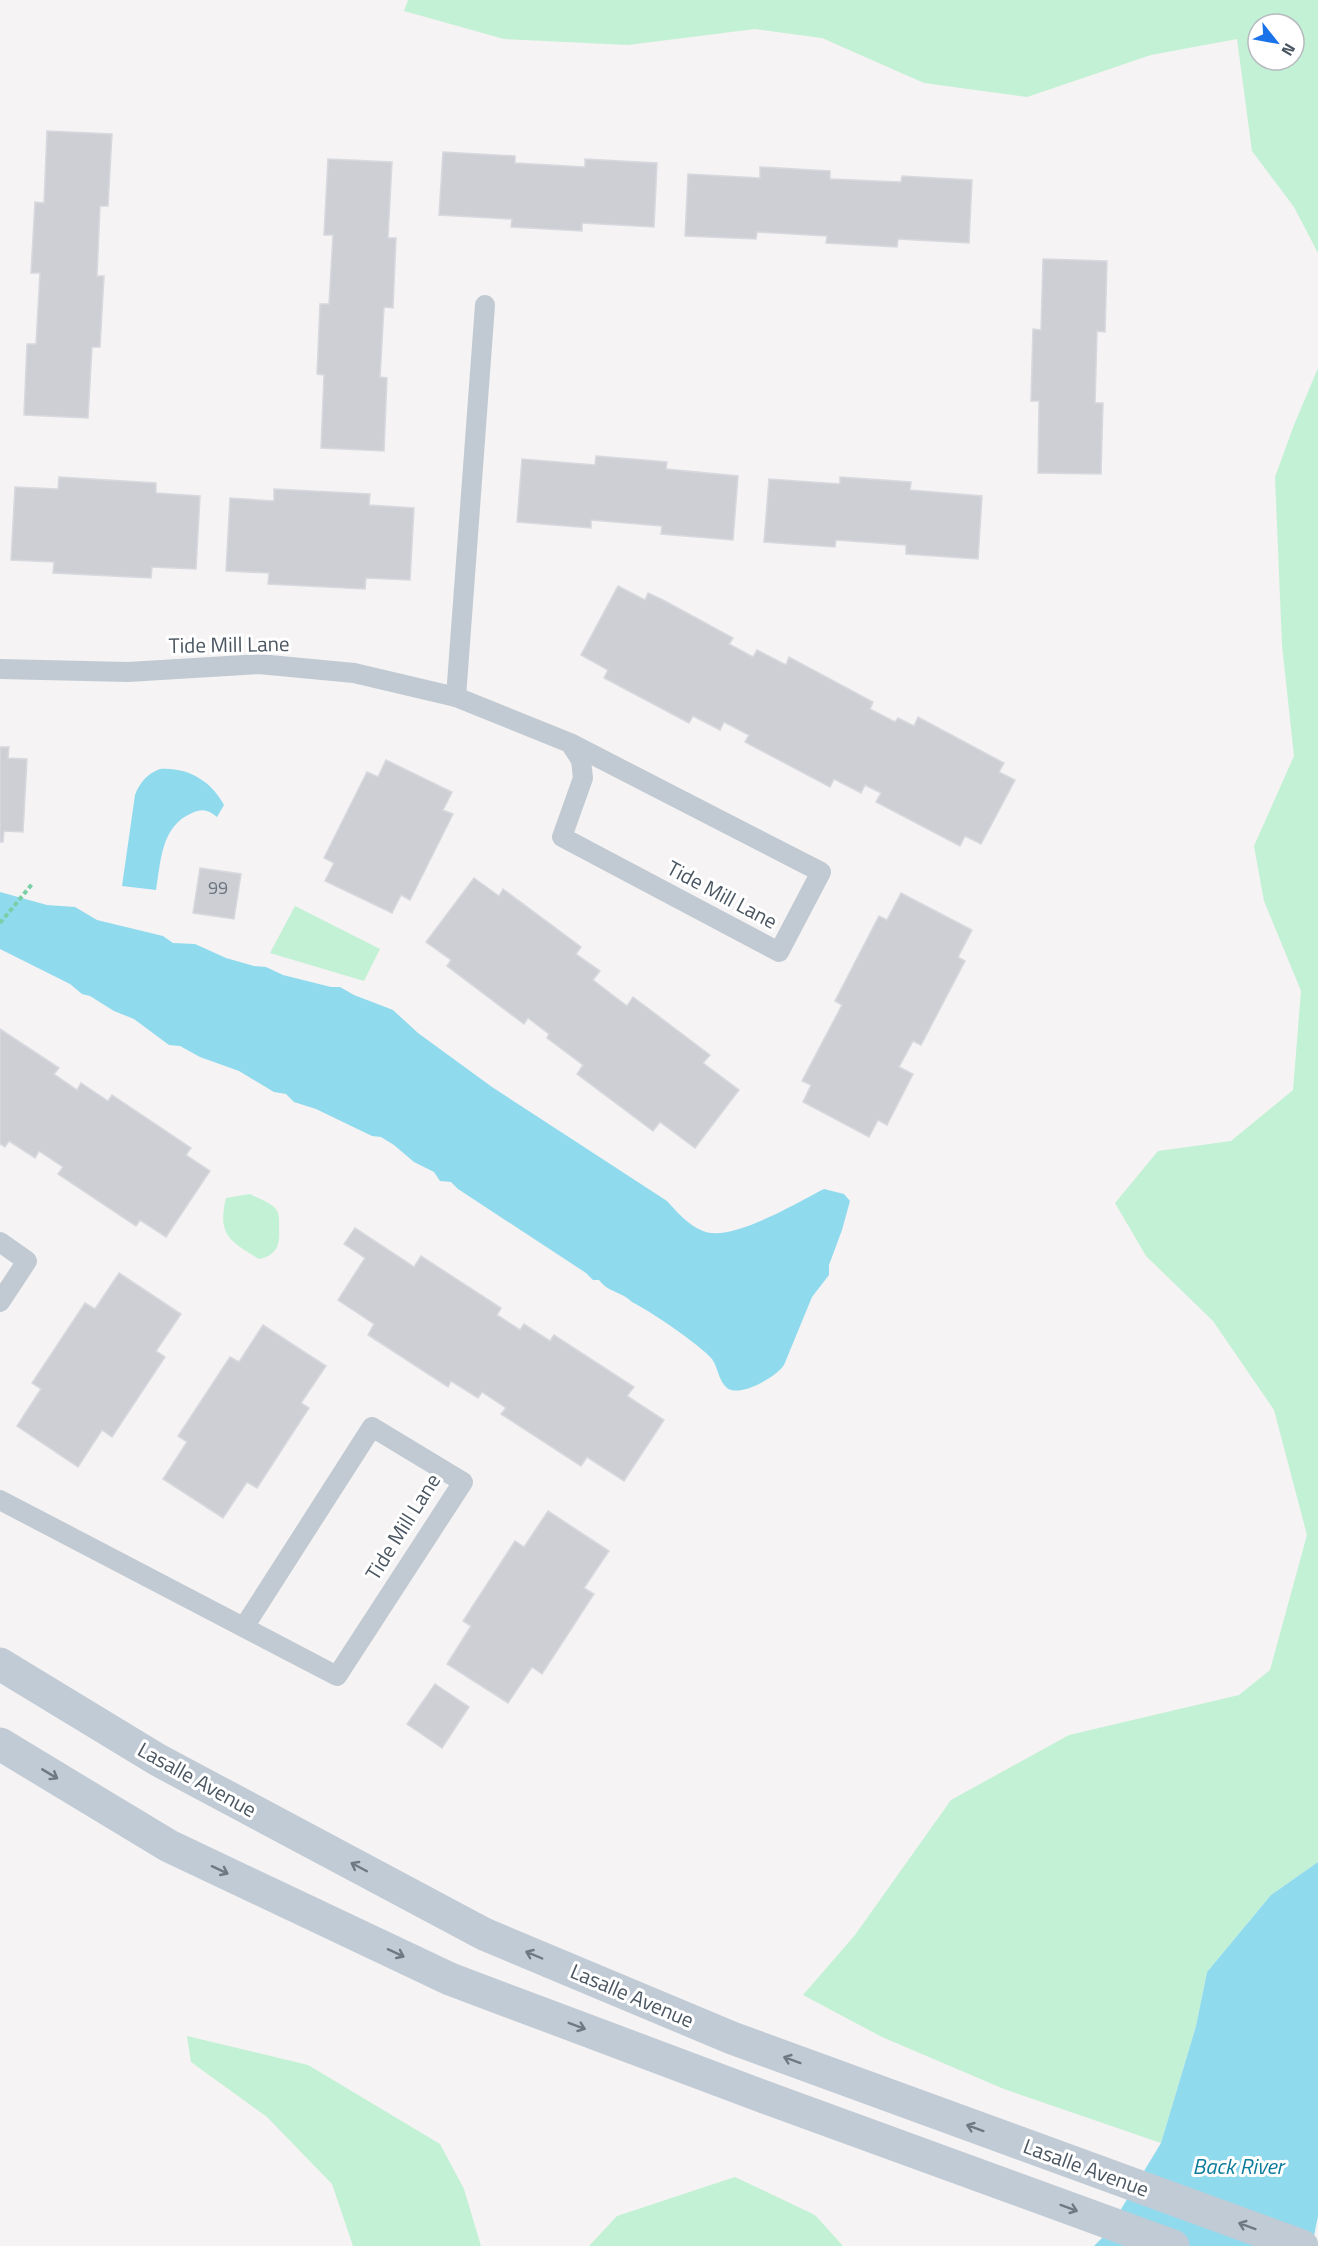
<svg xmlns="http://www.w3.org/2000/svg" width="1318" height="2246" viewBox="0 0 1318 2246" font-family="'Titillium Web',sans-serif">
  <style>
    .green { fill: #c3f1d5; fill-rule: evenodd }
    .water { fill: #90daee }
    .building { fill: #cdcfd5; stroke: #d7d9de; stroke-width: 1.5 }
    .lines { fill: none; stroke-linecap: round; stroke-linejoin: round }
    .path { stroke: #7ad0a6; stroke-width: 4; stroke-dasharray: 4.5 3; stroke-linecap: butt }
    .service { stroke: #c1cad2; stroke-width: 20 }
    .secondary { stroke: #c1cbd6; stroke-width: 33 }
    .oneway { stroke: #6e7984 }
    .labels { text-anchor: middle; stroke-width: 6; stroke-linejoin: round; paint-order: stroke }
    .number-label { font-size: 18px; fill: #6b747e }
    .street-label { font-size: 21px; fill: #4a5661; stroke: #fff }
    .water-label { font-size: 22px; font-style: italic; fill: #0c7c9b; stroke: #fff }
  </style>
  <rect width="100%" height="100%" fill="#f5f3f3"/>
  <g class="green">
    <path d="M408,0H1318V253L1294,207L1252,151L1237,39L1151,55L1027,97L924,83L822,38L755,29L628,45L504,39L404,11ZM1258,24H1294V60H1258Z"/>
    <polygon points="1318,368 1318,1862 1271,1895 1207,1972 1196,2026 1161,2143 1004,2089 882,2037 803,1995 855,1935 951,1800 1069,1735 1239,1695 1270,1670 1307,1535 1274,1410 1213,1321 1146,1256 1115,1203 1158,1151 1231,1141 1293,1090 1301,991 1264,901 1254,846 1294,756 1282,645 1275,477 1294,425"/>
    <polygon points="295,906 380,949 364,981 270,953"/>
    <path d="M250,1194C257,1198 269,1202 275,1208C280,1213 279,1221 279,1227C280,1244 278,1255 259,1259C230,1241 217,1235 226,1198Z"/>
    <polygon points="187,2036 308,2065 440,2144 464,2189 481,2246 353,2246 332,2184 267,2117 191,2062"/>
    <polygon points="735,2177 815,2215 843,2246 589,2246 617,2216"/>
  </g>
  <g class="water">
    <path d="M160,769C188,767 211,781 224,805L217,817C209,810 202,808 192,813C161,826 161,861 156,890L122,886L135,795C140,782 147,774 160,769Z"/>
    <path d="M0,892L47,905L75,907L97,920L163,936L173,943L195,944L226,958L254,966L266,967L283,975L331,987H340L354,995L393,1010L418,1033L492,1087L667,1201C678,1213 688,1225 703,1231C731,1243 798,1202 824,1189L844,1194L850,1201L842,1230L829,1265V1275L812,1297L784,1365C776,1377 740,1398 727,1388C718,1380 718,1367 712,1359C699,1344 650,1311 632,1302C621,1291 609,1293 599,1280H593L586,1273L458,1189L451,1182L440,1181L434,1172L414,1162L394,1145L381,1137L372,1136L316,1109L294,1102L286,1094L274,1092L239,1071L200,1057L180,1046L169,1045L134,1019L114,1011L90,996L82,994L70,984L0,949Z"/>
    <polygon points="1318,1862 1318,2216 1312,2246 1094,2246 1106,2234 1161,2143 1196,2026 1207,1972 1271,1895"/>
  </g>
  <g class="building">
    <polygon points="47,131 112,134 108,206 100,206 97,276 104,276 100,347 92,347 88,418 24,415 27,344 36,344 38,308 40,273 31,273 35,202 44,203"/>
    <polygon points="443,152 515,156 515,163 585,167 585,159 657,163 654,227 582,223 582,231 511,227 512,219 439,215"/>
    <polygon points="328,159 392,162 388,238 396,238 393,308 384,307 380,377 387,378 384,451 321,448 324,375 317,374 320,304 329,304 333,235 324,235"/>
    <polygon points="760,167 830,171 830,179 901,182 902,176 972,180 969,243 898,239 897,247 826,243 827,236 757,232 756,239 685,236 688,174 760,178"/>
    <polygon points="1043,259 1107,261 1105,332 1097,331 1095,403 1103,403 1101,474 1038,473 1039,401 1031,401 1033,329 1041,330"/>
    <polygon points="596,456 667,462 666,469 738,476 733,540 661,534 662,526 591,520 591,528 517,522 522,459 595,465"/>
    <polygon points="59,477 156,483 156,493 200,496 196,569 152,567 151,578 53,573 54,562 11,560 15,487 58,489"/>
    <polygon points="840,477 911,482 910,490 982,496 978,559 906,554 906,545 836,540 835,547 764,542 769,479 840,484"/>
    <polygon points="274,489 370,494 369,505 414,508 410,580 366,578 365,589 268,584 269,573 226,571 230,498 274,501"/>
    <polygon points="618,586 645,600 648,593 663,600 733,638 729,644 753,657 757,650 786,665 789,657 873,702 870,709 895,722 898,718 914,726 918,717 1004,763 999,772 1015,780 981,844 965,836 960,846 876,802 881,793 865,785 861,793 834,779 830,787 745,742 749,735 724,722 720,730 693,716 689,723 604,678 608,670 581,655"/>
    <polygon points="0,747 9,747 8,758 27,759 23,832 4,831 3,842 0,842"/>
    <polygon points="386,760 452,792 443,810 453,814 410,900 401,895 392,913 325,881 334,863 324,858 367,772 378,777"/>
    <polygon points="200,868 241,874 234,919 193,913"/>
    <polygon points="474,878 499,896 503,889 581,947 576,954 600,971 593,980 627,1006 633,997 710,1055 703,1063 739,1090 695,1148 660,1122 653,1131 577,1074 583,1065 547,1038 549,1034 528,1018 524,1024 447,966 451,960 426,942"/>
    <polygon points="901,893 972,930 958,957 965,961 921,1045 913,1041 899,1067 913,1074 887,1125 878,1120 869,1137 803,1102 811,1085 802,1081 842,1005 835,1001 879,916 887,920"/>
    <polygon points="0,1029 59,1068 54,1074 77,1090 81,1083 108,1101 112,1095 191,1148 186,1155 210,1171 166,1237 140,1220 136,1226 58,1174 63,1167 39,1151 35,1158 9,1141 5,1147 0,1144"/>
    <polygon points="355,1228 414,1267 421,1256 501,1308 497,1315 520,1330 524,1324 550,1341 554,1335 634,1387 627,1396 664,1420 624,1481 587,1457 581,1466 501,1414 506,1408 482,1392 478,1398 451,1381 448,1387 368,1335 374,1324 338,1300 365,1258 344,1244"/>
    <polygon points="119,1273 181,1314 156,1351 165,1357 112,1437 102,1430 78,1467 17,1426 41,1389 32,1383 85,1303 95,1309"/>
    <polygon points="263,1325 326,1366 301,1403 309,1408 257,1488 247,1482 223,1518 163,1479 187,1442 178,1436 230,1357 239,1362"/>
    <polygon points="548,1511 609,1551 584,1588 594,1594 542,1674 532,1667 508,1703 447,1664 471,1626 463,1621 515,1541 524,1547"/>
    <polygon points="435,1684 469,1707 442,1748 407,1724"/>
  </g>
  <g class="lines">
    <polyline class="path" points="0,923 33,883"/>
    <g class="service">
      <polyline points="0,669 128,672 259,664 354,673 456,697 485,305"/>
      <polyline points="456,697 570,743 581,760 583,778 562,837 779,952 821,872 570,743"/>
      <polyline points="0,1242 27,1261 0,1302"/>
      <polyline points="0,1500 337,1676 463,1482 372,1427 244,1627"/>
    </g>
    <g class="secondary">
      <polyline points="0,1664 158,1760 484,1934 732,2038 1302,2246"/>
      <polyline points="0,1744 169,1846 450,1979 767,2098 1173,2246"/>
    </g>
  </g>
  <defs><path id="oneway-shaft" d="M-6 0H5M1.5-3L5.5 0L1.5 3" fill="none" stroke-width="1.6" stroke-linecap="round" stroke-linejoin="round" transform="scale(1.5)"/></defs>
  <g class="oneway">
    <use href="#oneway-shaft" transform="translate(50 1774) rotate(31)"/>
    <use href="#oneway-shaft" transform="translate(359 1867) rotate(-152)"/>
    <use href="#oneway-shaft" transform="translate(220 1870) rotate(25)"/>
    <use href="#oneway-shaft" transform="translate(396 1953) rotate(25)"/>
    <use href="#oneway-shaft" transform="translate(534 1955) rotate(-157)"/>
    <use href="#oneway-shaft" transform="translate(577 2026) rotate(21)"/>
    <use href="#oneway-shaft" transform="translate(792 2060) rotate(-160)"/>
    <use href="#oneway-shaft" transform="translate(975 2128) rotate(-160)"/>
    <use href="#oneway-shaft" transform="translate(1069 2208) rotate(20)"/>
    <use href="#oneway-shaft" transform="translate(1247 2226) rotate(-160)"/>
  </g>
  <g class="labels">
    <g class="number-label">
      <text x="218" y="894">99</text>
    </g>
    <g class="street-label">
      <text transform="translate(229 645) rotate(-1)" y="7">Tide Mill Lane</text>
      <text transform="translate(722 895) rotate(28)" y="7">Tide Mill Lane</text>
      <text transform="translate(403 1527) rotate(-58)" y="7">Tide Mill Lane</text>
      <text transform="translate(197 1780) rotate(29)" y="7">Lasalle Avenue</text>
      <text transform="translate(632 1996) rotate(23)" y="7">Lasalle Avenue</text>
      <text transform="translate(1086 2168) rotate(20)" y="7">Lasalle Avenue</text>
    </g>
    <g class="water-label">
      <text x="1238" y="2174">Back River</text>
    </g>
  </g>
  <g transform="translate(1276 42) rotate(121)"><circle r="28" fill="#ffffff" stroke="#b7bbc0" stroke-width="1.5"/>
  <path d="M0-4.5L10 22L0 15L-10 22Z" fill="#1a73e8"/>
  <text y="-9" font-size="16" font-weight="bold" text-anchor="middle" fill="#4a5661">N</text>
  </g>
</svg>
